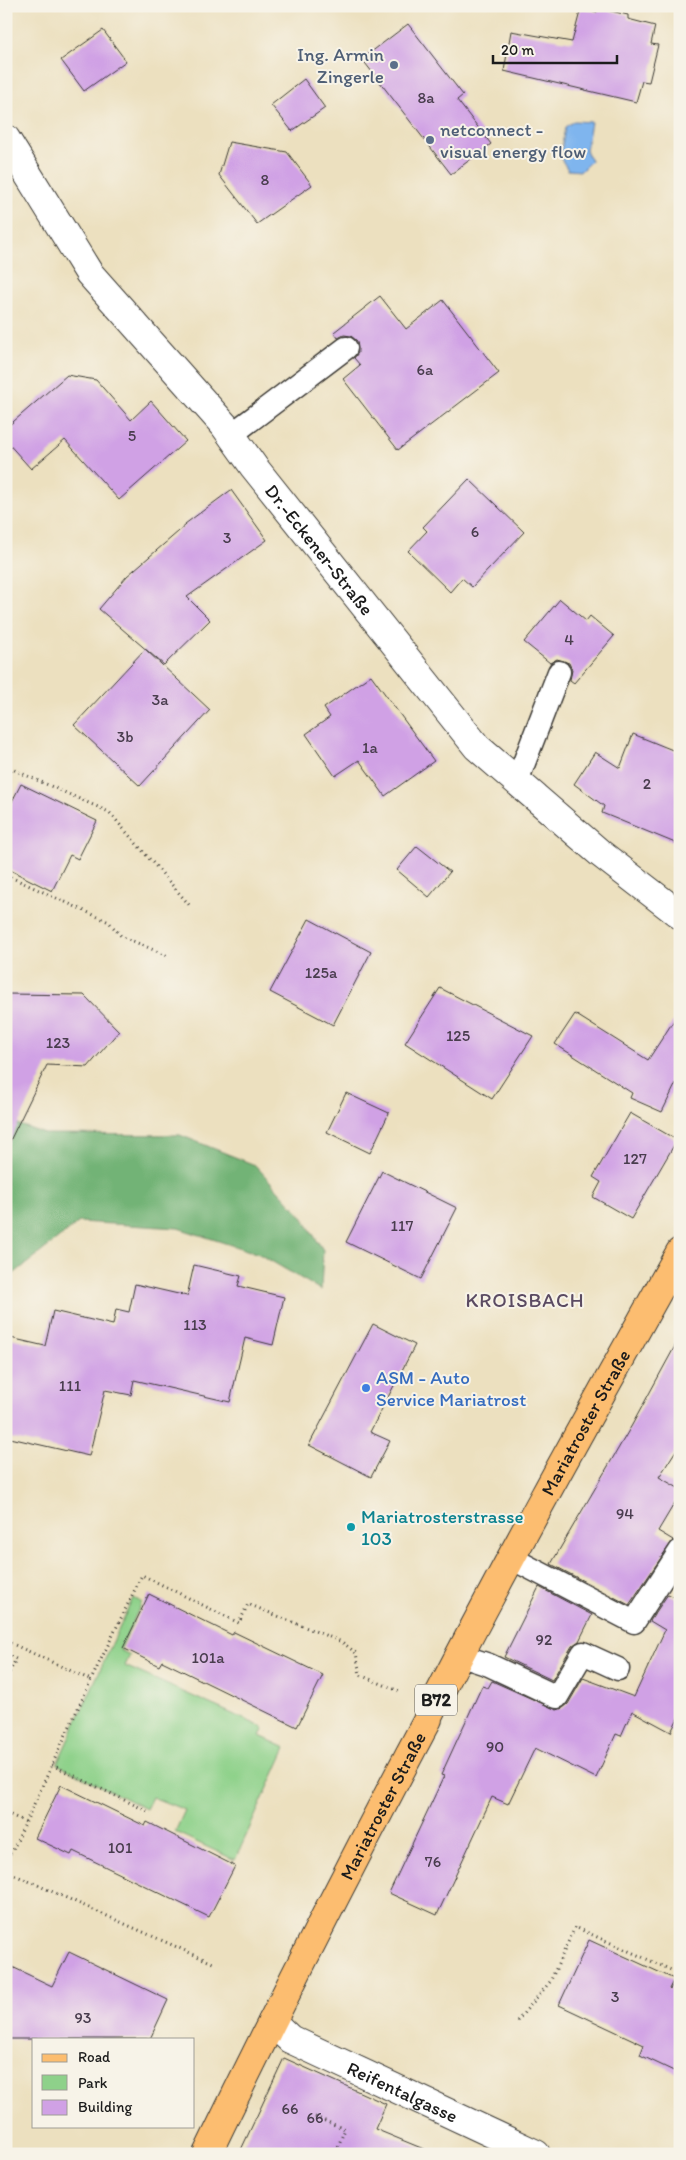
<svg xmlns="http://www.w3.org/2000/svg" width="686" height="2160" viewBox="0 0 686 2160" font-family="Itim,sans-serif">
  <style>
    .green { fill: #8ed18a; stroke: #557653 }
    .forest { fill: #72b376; stroke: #476849 }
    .water { fill: #7fb5ee; stroke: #4e6885 }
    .building { fill: #d0a1e5 }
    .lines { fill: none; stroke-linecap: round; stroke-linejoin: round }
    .lane-casing { stroke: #3b3934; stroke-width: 25 }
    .street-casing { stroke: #3b3934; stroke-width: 30 }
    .primary-casing { stroke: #3b3934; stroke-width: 30 }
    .path { stroke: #3b3934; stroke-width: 3; stroke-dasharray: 1 4; stroke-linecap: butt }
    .lane { stroke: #fff; stroke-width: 22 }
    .street { stroke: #fff; stroke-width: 28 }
    .primary { stroke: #fcbd6f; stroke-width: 28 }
    .service-dot { fill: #5c6f8a; stroke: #f7f3e8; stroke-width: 2 }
    .shop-dot { fill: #3f7fe0; stroke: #f7f3e8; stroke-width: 2 }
    .culture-dot { fill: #0f9aa8; stroke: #f7f3e8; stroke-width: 2 }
    .labels { text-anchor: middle; stroke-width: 4; stroke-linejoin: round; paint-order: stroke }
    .number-label { font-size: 16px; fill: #493d4e }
    .shield { fill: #f7f3e8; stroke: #5e5c59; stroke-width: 1 }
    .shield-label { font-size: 18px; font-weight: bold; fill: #1c1c1c }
    .service-label { font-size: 19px; fill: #4e5e75; stroke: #f7f3e8; text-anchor: end }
    .street-label { font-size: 19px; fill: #1c1c1c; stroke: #f7f3e8 }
    .shop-label { font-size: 19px; fill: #366cbe; stroke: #f7f3e8; text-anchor: start }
    .culture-label { font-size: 19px; fill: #0d838f; stroke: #f7f3e8; text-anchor: start }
    .neighbourhood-label { font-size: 20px; letter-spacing: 1px; fill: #5b4b62; stroke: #f7f3e8 }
  </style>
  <rect width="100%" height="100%" fill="#f7f3e8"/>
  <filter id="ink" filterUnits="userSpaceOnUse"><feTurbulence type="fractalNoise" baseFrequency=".02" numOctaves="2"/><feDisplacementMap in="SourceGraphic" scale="10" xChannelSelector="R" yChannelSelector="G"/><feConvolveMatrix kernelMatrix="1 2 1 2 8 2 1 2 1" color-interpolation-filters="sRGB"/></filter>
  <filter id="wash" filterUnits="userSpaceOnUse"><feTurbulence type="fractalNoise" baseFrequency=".0096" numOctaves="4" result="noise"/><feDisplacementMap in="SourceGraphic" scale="20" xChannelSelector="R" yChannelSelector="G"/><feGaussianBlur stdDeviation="1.12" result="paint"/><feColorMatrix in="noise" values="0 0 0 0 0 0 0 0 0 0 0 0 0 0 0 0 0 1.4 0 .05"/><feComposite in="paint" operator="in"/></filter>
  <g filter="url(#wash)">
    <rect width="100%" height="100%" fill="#ece0bf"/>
    <polygon class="green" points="133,1598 142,1602 120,1650 130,1655 125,1666 264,1728 260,1736 286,1748 235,1860 175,1832 185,1810 152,1797 146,1809 57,1764"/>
    <polygon class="forest" points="6,1120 45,1134 180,1135 255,1165 301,1215 323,1250 321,1290 259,1254 178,1228 79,1222 6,1280"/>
    <polygon class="water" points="574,121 591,122 586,150 591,161 581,171 568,170 560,157 565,127"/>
    <g id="blocks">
      <g class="building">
        <polygon points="581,8 597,12 598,8 628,15 628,19 655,26 651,44 658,45 649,82 642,81 636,102 504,71 511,31 572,42"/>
        <polygon points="408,24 463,95 457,100 491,144 451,174 362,59"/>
        <polygon points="103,30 126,61 84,91 61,60"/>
        <polygon points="304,79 325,108 292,131 271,105"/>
        <polygon points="229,142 287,152 312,185 257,224 219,175"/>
        <polygon points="380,296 406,329 443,300 499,373 398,450 343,379 360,365 354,358 358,353 357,341 351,336 344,335 338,338 334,332"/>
        <polygon points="67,375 96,380 131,420 151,401 186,441 119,500 65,440 31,469 6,441 6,428"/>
        <polygon points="469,479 524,532 472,587 462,578 450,592 408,551 427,531 423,527"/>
        <polygon points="231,490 267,540 187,597 210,620 164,665 99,609 127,576 186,525 185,524"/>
        <polygon points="560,599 586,621 590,616 614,636 574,683 570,680 572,670 569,663 557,659 550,663 524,642"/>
        <polygon points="145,649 210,710 140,786 74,725"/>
        <polygon points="371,675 434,761 385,796 359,760 335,776 306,734 330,717 324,708"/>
        <polygon points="633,734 680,753 680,845 602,813 604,806 574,784 595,752 620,768"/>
        <polygon points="21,784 97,821 78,859 70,855 52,891 6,868 6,813"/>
        <polygon points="417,846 450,872 429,897 397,870"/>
        <polygon points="309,919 371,952 333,1025 270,992"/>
        <polygon points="440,988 533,1036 492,1099 405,1043"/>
        <polygon points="6,994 84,995 119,1031 88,1067 47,1065 6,1149"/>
        <polygon points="680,1011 680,1075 662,1112 630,1098 632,1093 555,1044 575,1014 648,1060"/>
        <polygon points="346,1093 389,1113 370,1153 327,1132"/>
        <polygon points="630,1113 677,1140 631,1219 593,1197 601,1182 593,1177"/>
        <polygon points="382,1171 457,1208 421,1279 346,1242"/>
        <polygon points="194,1265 241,1276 238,1286 284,1297 273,1345 245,1338 230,1402 134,1380 131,1395 105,1390 89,1456 6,1437 6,1337 45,1346 53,1311 113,1325 116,1309 129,1312 135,1284 187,1296"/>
        <polygon points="373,1324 415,1345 370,1432 390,1441 371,1477 309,1445"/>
        <polygon points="680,1337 680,1444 659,1477 680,1489 680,1494 658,1531 673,1540 629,1605 551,1564 632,1425"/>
        <polygon points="539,1587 592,1615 579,1641 572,1646 552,1680 504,1657"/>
        <polygon points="149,1594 232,1635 234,1632 323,1675 297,1727 162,1661 159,1666 123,1648"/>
        <polygon points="668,1594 679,1599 680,1597 680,1714 671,1732 632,1711 621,1736 616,1734 596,1778 535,1748 508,1804 492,1797 437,1915 389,1893 444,1776 441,1775 482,1686 488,1688 492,1681 557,1710 563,1708 568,1704 583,1678 634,1697 665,1630 650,1621"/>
        <polygon points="61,1785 145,1826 147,1822 235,1866 209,1917 73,1851 71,1855 35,1838"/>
        <polygon points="589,1940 674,1979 669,1989 670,1990 680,1969 680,2074 640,2055 644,2045 559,2005"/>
        <polygon points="69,1952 168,2000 150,2039 6,2039 6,1964 52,1986"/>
        <polygon points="284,2058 386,2104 375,2129 431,2152 431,2154 239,2154"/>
      </g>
    </g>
  </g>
  <g filter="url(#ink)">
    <use href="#blocks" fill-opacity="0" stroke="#3b3934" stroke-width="1"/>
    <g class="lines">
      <defs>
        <g id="lane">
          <polyline points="231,435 346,348"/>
          <polyline points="517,781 559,672"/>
          <polyline points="511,1558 634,1622 680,1551"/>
          <polyline points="459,1655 489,1665 557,1697 583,1653 618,1669"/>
        </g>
        <g id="street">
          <path id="s1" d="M6,139L89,273L224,425L254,467L477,747L601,854L680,915"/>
          <path id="s2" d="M272,2022L290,2039L536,2154"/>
        </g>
        <g id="primary">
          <path id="s3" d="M207,2154C278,2007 352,1862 428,1719V1716C508,1559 594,1406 680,1252"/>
        </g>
      </defs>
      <use href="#lane" class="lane-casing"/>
      <use href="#street" class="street-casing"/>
      <use href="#primary" class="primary-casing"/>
      <g class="path">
        <polyline points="6,780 12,769 109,812 191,907"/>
        <polyline points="6,794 14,798"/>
        <polyline points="6,875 109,922 121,936 168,956"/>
        <polyline points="6,1641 91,1680"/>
        <polyline points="6,1654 16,1659 6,1679"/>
        <polyline points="52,1765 151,1813"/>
        <polyline points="6,1813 26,1822"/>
        <polyline points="6,1856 12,1852 91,1680 142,1575 239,1623 248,1604 342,1642 356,1653 360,1675 399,1691"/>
        <polyline points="6,1871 215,1964"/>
        <polyline points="517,2021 550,1982 575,1927 680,1974"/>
        <polyline points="315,2117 345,2129 335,2154"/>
      </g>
      <use href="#lane" class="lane"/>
      <use href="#street" class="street"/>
      <use href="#primary" class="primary"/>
    </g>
  </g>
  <g class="service-dot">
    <circle cx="394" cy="65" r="5"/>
    <circle cx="430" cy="140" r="5"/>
  </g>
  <circle class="shop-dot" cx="366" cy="1388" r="5"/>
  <circle class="culture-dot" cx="351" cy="1527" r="5"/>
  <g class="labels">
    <g class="number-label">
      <text x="426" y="103">8a</text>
      <text x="265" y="185">8</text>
      <text x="425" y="375">6a</text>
      <text x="132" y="441">5</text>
      <text x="475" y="537">6</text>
      <text x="227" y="543">3</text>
      <text x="569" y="645">4</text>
      <text x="160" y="705">3a</text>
      <text x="125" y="742">3b</text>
      <text x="370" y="753">1a</text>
      <text x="647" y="789">2</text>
      <text x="321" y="978">125a</text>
      <text x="458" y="1041">125</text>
      <text x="58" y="1048">123</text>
      <text x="635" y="1164">127</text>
      <text x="402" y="1231">117</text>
      <text x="195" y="1330">113</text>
      <text x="70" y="1391">111</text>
      <text x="625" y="1519">94</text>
      <text x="544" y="1645">92</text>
      <text x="208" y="1663">101a</text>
      <text x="495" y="1752">90</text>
      <text x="120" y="1853">101</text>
      <text x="433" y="1867">76</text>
      <text x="615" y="2002">3</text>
      <text x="83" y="2023">93</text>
      <text x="290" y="2114">66</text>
      <text x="315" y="2123">66</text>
    </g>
    <rect class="shield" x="415" y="1684.5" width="42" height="31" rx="4"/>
    <g class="shield-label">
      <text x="436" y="1706">B72</text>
    </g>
    <g class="service-label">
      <text x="384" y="61">Ing. Armin<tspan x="384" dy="22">Zingerle</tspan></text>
      <text x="440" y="136" text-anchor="start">netconnect -<tspan x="440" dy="22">visual energy flow</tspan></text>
    </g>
    <g class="street-label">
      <text dy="7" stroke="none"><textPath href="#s1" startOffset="518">Dr.-Eckener-Straße</textPath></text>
      <text dy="7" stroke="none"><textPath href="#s3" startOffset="824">Mariatroster Straße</textPath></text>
      <text dy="7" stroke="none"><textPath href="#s3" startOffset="390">Mariatroster Straße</textPath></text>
      <text dy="7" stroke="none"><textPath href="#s2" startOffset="149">Reifentalgasse</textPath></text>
    </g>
    <g class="shop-label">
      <text x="376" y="1384">ASM - Auto<tspan x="376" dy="22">Service Mariatrost</tspan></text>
    </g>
    <g class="culture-label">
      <text x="361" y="1523">Mariatrosterstrasse<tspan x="361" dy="22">103</tspan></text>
    </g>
    <g class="neighbourhood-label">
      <text x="525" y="1307">KROISBACH</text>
    </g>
  </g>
  <rect width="686" height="2160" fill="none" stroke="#f7f3e8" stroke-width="25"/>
  <rect x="32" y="2038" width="162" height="90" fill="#f7f3e8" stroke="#9f9d96"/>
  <rect x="42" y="2054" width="25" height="8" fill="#fcbd6f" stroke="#9f9d96"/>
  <text x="78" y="2062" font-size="15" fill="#1c1c1c">Road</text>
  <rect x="42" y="2075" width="25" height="15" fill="#8ed18a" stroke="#9f9d96"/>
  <text x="78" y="2088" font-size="15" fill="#1c1c1c">Park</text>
  <rect x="42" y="2100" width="25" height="15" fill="#d0a1e5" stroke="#9f9d96"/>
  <text x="78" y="2112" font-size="15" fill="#1c1c1c">Building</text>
  <path d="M493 55v8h124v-8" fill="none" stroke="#1c1c1c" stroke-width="2.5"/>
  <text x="501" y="55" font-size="15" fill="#1c1c1c" stroke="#f7f3e8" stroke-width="4" paint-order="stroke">20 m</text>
</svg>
